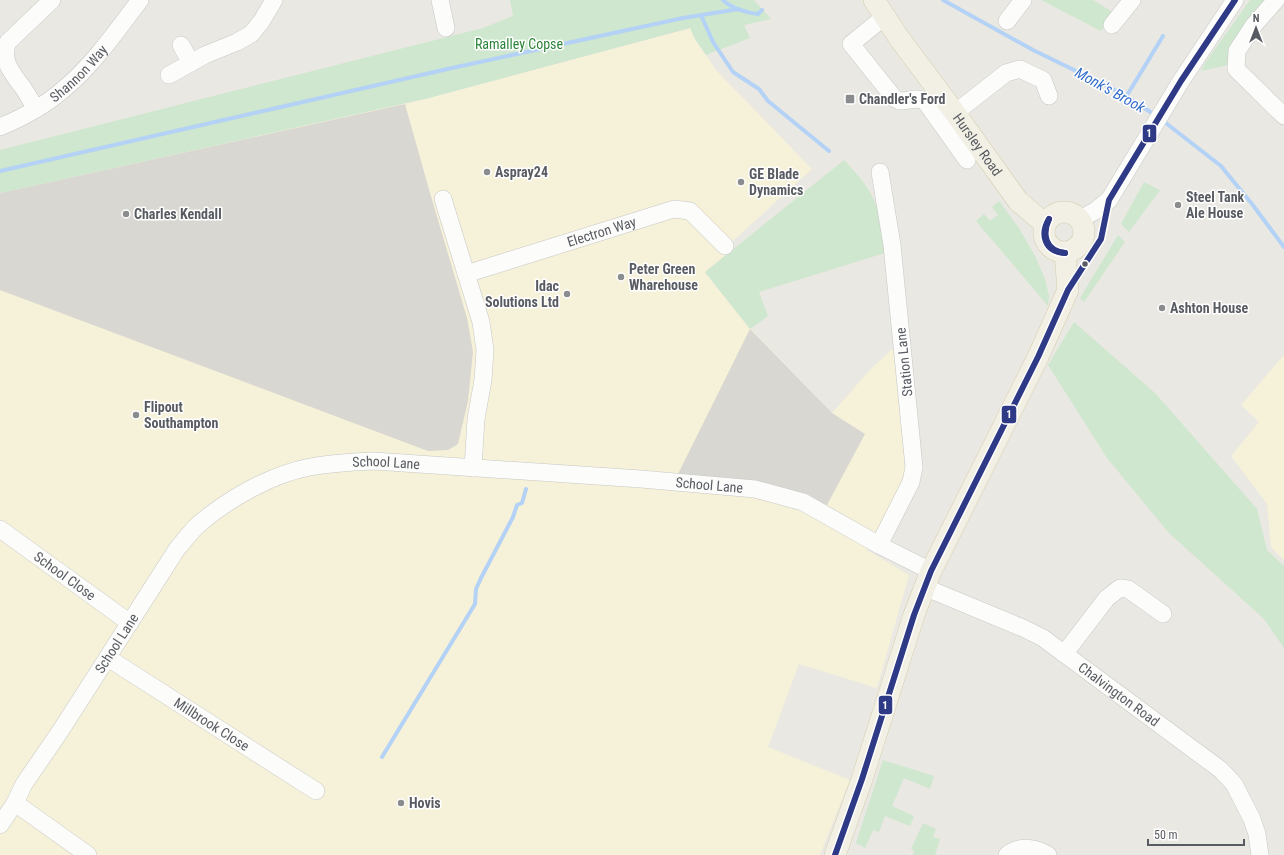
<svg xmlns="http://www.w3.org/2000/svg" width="1284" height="855" viewBox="0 0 1284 855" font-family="'Roboto Condensed',sans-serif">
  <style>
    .commercial { fill: #f6f1d9 }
    .industrial { fill: #d9d7d1 }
    .green { fill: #cee7ce }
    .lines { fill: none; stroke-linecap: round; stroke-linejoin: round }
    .stream { stroke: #b3d2f6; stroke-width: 4 }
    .minor-casing { stroke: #c7c7c6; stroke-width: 18 }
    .major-casing { stroke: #d4cdad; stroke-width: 22 }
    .minor { stroke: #fcfcfb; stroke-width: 17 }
    .major { stroke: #f2f0e5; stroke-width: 21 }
    .bus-1-casing { stroke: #fff; stroke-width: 9 }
    .bus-1 { stroke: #2e3a86; stroke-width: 6 }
    .poi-dot { fill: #8b8c8e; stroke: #fff; stroke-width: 1.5 }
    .bus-dot { fill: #585b61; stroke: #fff; stroke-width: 1.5 }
    .labels { text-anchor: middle; stroke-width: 3; stroke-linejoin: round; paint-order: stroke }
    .park-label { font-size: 14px; fill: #2d843a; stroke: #fff }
    .street-label { font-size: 14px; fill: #585b61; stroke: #fff }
    .poi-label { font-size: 14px; font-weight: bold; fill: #585b61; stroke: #fff; text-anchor: start }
    .water-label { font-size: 15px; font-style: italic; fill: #356ecc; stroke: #fff }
    .line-badge { stroke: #fff; stroke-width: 1.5 }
    .badge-label { font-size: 11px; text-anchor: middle; font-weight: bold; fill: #fff }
  </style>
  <rect width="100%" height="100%" fill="#eae8e2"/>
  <g class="commercial">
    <polygon points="691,28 695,39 716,70 812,169 723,250 727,254 705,273 751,329 832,413 870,370 891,350 899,349 909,469 867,550 909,575 877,688 799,664 768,747 850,780 820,855 0,855 0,193 425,99"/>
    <polygon points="1284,355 1284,560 1271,547 1267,504 1231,456 1259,422 1241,405"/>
  </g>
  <g class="industrial">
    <polygon points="405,104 430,193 467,318 473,352 468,401 458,444 448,450 428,451 0,290 0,193"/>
    <polygon points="750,329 832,413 865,434 827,505 805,496 677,476"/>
  </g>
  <g class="green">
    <polygon points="510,0 754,0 771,19 744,25 750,38 706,55 695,39 690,28 425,99 0,193 0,150 483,28 513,16"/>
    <polygon points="1041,0 1093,0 1114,13 1101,31"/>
    <polygon points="1250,0 1271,0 1228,65 1201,71 1205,63"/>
    <path d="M844,160C855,172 866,183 873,198C881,214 883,234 888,252L759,292L768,316L750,329L705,272Z"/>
    <polygon points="1144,182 1160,190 1129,232 1121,224"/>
    <polygon points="999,201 1019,228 1035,256 1045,279 1049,296 1048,306 976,221 984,214 990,221 998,215 992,207"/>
    <polygon points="1118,235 1125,242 1084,302 1080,298"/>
    <polygon points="1074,322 1156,394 1257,509 1267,550 1284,566 1284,648 1264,619 1169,533 1107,458 1048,365"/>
    <polygon points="883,760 934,776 930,789 904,778 892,806 914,816 910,826 885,816 879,832 873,830 865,848 856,843"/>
    <polygon points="923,823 936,829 933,837 940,839 935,855 913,855 914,851 911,849"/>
  </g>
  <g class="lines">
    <g class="stream">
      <path d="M723,0C731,8 747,13 758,14L762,10"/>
      <polyline points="943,0 1033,50 1111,88 1135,102 1155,115"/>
      <polyline points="701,15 713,42 733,72 759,89 768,101 829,151"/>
      <polyline points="1126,97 1163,36"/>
      <polyline points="1162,120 1221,166 1252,204 1284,247"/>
      <polyline points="0,171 452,68 683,18 739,9"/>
      <polyline points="382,757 475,604 476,589 481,578 513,517 517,505 522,503 526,489"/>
    </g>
    <defs>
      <g id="minor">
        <polyline points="440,0 446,28"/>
        <polyline points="1276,0 1254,25 1237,51 1236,69 1284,116"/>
        <path d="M884,17L851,44L895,99C905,105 913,95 925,101L967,160"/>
        <polyline points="1007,21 1023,0"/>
        <polyline points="1112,25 1132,0"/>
        <polyline points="181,45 191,63"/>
        <polyline points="169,75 205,55 237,42 251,34 261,22 274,0"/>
        <path d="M36,109C31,101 27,93 21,85C11,72 0,58 8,42L52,0"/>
        <polyline points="955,113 1006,73 1020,69 1043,80 1049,96"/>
        <path id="s1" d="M0,127C24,117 46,105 65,88C93,65 118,29 140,0"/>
        <polyline points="443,199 481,322 485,350 483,380 476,419 473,468"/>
        <polyline points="1080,219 1095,211 1109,200 1181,81 1235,0"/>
        <path id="s2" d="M466,274L674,209L690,211L725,246"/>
        <path id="s3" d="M0,529L130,623"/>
        <polyline points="879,545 911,482 914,467 892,245 880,172"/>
        <path id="s4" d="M924,587L1023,628L1043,638L1221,770L1234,784L1252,819L1257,834L1260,855"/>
        <polyline points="1064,654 1107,598 1120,588 1128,589 1163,614"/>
        <path id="s5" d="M108,658L316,791"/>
        <polyline points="15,803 88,855"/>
        <path id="s6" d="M0,825L15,803L24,784L61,730L177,549C184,541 191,531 199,524C228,499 272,474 310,467C331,463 352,462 374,461L641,479L755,489L803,502L879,545L931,571"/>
        <path d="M1007,855C1019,845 1035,847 1048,855"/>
      </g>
      <g id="major">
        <path id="s7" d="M874,0L899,38L955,113L1018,201L1045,224"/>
        <circle cx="1064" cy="232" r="20"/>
        <polyline points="835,855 862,779 914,615 931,571 1038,357 1068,290 1065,253"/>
      </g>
    </defs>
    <use href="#minor" class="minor-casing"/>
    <use href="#major" class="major-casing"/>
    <use href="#minor" class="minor"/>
    <use href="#major" class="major"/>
    <defs>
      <g id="bus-1">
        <path d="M1049,219C1042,234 1045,251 1065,253"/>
        <path d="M1049,219C1040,234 1044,252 1065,253"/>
        <polyline points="835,855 862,779 914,615 931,571 1038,357 1068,290 1101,239 1109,200 1181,81 1235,0"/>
      </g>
    </defs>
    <use href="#bus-1" class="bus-1-casing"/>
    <use href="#bus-1" class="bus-1"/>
  </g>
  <g class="poi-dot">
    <rect x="845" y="94" width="10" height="10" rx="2"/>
    <circle cx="487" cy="172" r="4"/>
    <circle cx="741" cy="182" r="4"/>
    <circle cx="1178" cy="205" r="4"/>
    <circle cx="126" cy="214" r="4"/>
    <circle cx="621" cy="277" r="4"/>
    <circle cx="567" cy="294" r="4"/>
    <circle cx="1162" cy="308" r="4"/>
    <circle cx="136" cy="415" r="4"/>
    <circle cx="401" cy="803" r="4"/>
  </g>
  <circle class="bus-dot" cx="1085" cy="264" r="3.5"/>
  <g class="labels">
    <g class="park-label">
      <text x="519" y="49">Ramalley Copse</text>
    </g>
    <g class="street-label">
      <text dy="5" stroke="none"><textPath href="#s1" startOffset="96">Shannon Way</textPath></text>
      <text dy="5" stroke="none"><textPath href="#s7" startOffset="178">Hursley Road</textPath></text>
      <text dy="5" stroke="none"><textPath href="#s2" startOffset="142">Electron Way</textPath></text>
      <text transform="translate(904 362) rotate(-96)" y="5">Station Lane</text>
      <text dy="5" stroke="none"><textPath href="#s6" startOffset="564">School Lane</textPath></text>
      <text dy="5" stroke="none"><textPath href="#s6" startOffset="888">School Lane</textPath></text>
      <text dy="5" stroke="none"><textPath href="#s3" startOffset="80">School Close</textPath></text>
      <text dy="5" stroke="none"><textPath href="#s6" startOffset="216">School Lane</textPath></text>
      <text dy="5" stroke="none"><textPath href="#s4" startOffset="224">Chalvington Road</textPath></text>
      <text dy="5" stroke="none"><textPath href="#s5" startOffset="123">Millbrook Close</textPath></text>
    </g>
    <g class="poi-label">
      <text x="859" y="104">Chandler's Ford</text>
      <text x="495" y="177">Aspray24</text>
      <text x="749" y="179">GE Blade<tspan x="749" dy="16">Dynamics</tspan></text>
      <text x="1186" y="202">Steel Tank<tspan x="1186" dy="16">Ale House</tspan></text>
      <text x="134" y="219">Charles Kendall</text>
      <text x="629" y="274">Peter Green<tspan x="629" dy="16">Wharehouse</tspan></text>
      <text x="559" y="291" text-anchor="end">Idac<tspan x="559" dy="16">Solutions Ltd</tspan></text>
      <text x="1170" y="313">Ashton House</text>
      <text x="144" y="412">Flipout<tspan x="144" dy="16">Southampton</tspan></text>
      <text x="409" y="808">Hovis</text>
    </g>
    <g class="water-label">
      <text transform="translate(1110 90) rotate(29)" y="5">Monk's Brook</text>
    </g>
  </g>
  <g class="line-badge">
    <rect x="1142" y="124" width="15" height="19" rx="4" fill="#2e3a86"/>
    <rect x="1001" y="405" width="16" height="19" rx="4" fill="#2e3a86"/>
    <rect x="878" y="695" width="15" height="20" rx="4" fill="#2e3a86"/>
  </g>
  <g class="badge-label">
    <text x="1149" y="137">1</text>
    <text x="1009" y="418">1</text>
    <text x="885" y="709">1</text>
  </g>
  <g transform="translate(1256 28)" stroke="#ffffff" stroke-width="3" paint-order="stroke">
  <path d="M0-3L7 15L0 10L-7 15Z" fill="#585b61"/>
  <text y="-6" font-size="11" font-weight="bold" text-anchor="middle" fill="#585b61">N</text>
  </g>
  <path d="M1148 839v6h96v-6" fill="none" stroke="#585b61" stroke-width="2"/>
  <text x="1154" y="839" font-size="12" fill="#585b61" stroke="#ffffff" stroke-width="3" paint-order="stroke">50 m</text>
</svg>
